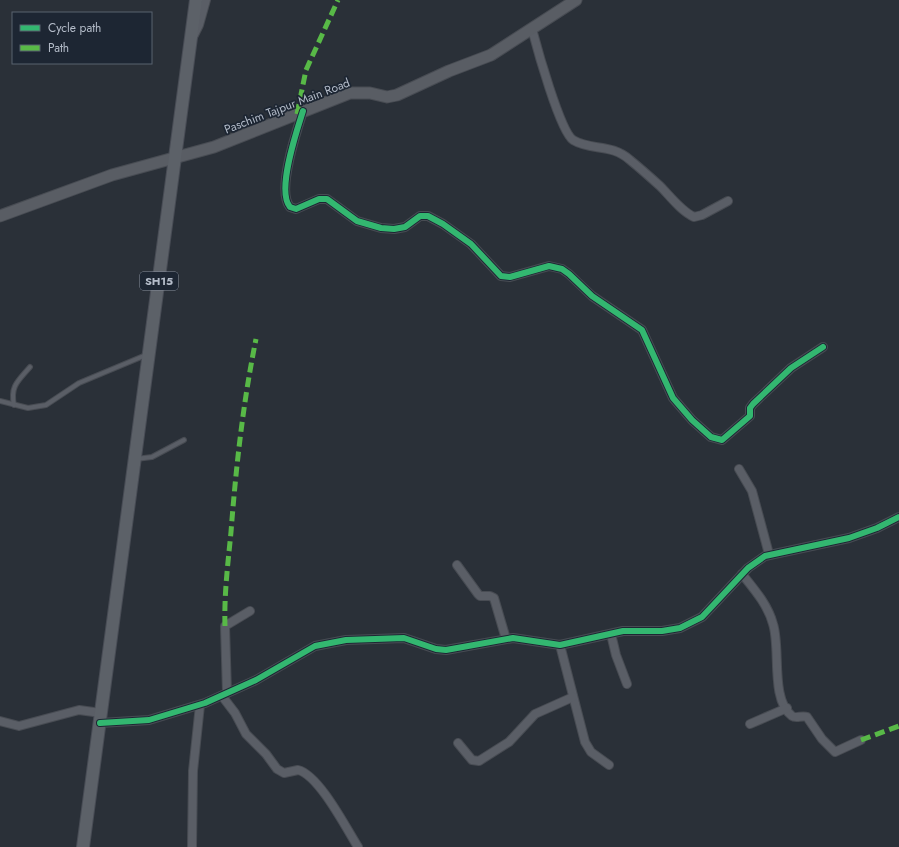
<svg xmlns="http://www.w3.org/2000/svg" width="899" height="847" viewBox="0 0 899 847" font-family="Jost,sans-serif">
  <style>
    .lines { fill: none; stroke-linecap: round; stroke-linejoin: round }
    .lane-casing { stroke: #484c53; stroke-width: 6 }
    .street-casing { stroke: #484c53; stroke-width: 10 }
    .secondary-casing { stroke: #484c53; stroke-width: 13 }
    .primary-casing { stroke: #484c55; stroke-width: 14 }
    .lane { stroke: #5a5e66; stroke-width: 4 }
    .street { stroke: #5a5e66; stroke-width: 8 }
    .secondary { stroke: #595d64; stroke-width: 11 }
    .primary { stroke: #5c6168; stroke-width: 12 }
    .quiet { stroke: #58b947; stroke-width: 5; stroke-dasharray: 10 5; stroke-linecap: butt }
    .cycleway-casing { stroke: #1d2633; stroke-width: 8 }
    .cycleway { stroke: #33b770; stroke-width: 6 }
    .labels { text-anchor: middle; stroke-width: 3.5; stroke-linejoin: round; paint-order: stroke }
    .shield { fill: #1d2633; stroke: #878f9c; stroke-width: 1 }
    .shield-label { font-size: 11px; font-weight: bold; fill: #b4bcc9 }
    .street-label { font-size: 12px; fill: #b4bcc9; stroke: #1d2633 }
  </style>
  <rect width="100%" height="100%" fill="#2a3038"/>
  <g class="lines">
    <defs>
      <g id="lane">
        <polyline points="0,401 28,408 46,405 79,383 146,355"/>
        <path d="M14,405C10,386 18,381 30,367"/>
        <polyline points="136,459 152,457 184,440"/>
      </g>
      <g id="street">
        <path d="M532,29C537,48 560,131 573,140C591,151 611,143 630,160C640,168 650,177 660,186C670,196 681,211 694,217L702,215L728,201"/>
        <polyline points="194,35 199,25 206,0"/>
        <path d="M303,111C297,130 276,191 290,207L296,209L319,199H327L357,221L381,228L394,229L405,227L420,216H428L443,224L471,244L501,276L510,277L549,266L562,269L569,274L592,296L642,330L673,398L692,420L711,437L722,440L750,416V408L753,404L791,368L823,347"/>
        <polyline points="739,469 752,491 769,554"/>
        <polyline points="457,565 478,594 480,596 490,596 494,598 506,639"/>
        <path d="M742,574C754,589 768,605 773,624C781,648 770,700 792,716C796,719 802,715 807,717L822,739L835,752L861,740"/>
        <polyline points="611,634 616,655 627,684"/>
        <polyline points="560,645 585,742 591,752 609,765"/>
        <polyline points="227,693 225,626 250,611"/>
        <path d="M222,696L235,713L246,734L266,754L277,769L284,773L298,770C319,775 346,828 358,847"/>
        <polyline points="0,721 19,726 79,710 101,713"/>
        <polyline points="100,723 149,720 205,703 256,680 315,646 346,640 404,638 436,649 446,650 513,638 560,645 623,631 662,631 680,628 702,617 748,568 765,556 849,538 877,528 899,517"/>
        <polyline points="750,724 787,708"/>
        <polyline points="458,743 472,760 479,761 509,742 535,714 573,697"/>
        <polyline points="192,847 193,771 200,705"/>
      </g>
      <polyline id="secondary" points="0,216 112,175 214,147 350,93 370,93 387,97 397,95 449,71 491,55 576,0"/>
      <polyline id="primary" points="83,847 196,0"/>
    </defs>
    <use href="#lane" class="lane-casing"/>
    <use href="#street" class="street-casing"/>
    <use href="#secondary" class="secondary-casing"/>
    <use href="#primary" class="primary-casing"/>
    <use href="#lane" class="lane"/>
    <use href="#street" class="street"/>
    <use href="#secondary" class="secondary"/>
    <use href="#primary" class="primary"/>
    <g class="quiet">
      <polyline points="297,114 306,70 338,0"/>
      <path d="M225,626C224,594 228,563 231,532C236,467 243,403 256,339"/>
      <polyline points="861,740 899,726"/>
    </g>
    <defs>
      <g id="cycleway">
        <path d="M303,111C297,130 276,191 290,207L296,209L319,199H327L357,221L381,228L394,229L405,227L420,216H428L443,224L471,244L501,276L510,277L549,266L562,269L569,274L592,296L642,330L673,398L692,420L711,437L722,440L750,416V408L753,404L791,368L823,347"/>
        <polyline points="100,723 149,720 205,703 256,680 315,646 346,640 404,638 436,649 446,650 513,638 560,645 623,631 662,631 680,628 702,617 748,568 765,556 849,538 877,528 899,517"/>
      </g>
    </defs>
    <use href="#cycleway" class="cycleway-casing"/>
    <use href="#cycleway" class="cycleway"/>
  </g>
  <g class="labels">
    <rect class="shield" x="140" y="272" width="38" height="18" rx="3"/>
    <g class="shield-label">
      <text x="159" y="285">SH15</text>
    </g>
    <g class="street-label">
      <text transform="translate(287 106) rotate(-21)" y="4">Paschim Tajpur Main Road</text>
    </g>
  </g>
  <rect x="12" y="12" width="140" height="52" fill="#1d2633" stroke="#59626f"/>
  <rect x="20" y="25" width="20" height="6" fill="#33b770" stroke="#59626f"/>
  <text x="48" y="32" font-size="12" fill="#b4bcc9">Cycle path</text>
  <rect x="20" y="45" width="20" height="6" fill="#58b947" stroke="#59626f"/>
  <text x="48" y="52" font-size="12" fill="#b4bcc9">Path</text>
</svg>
